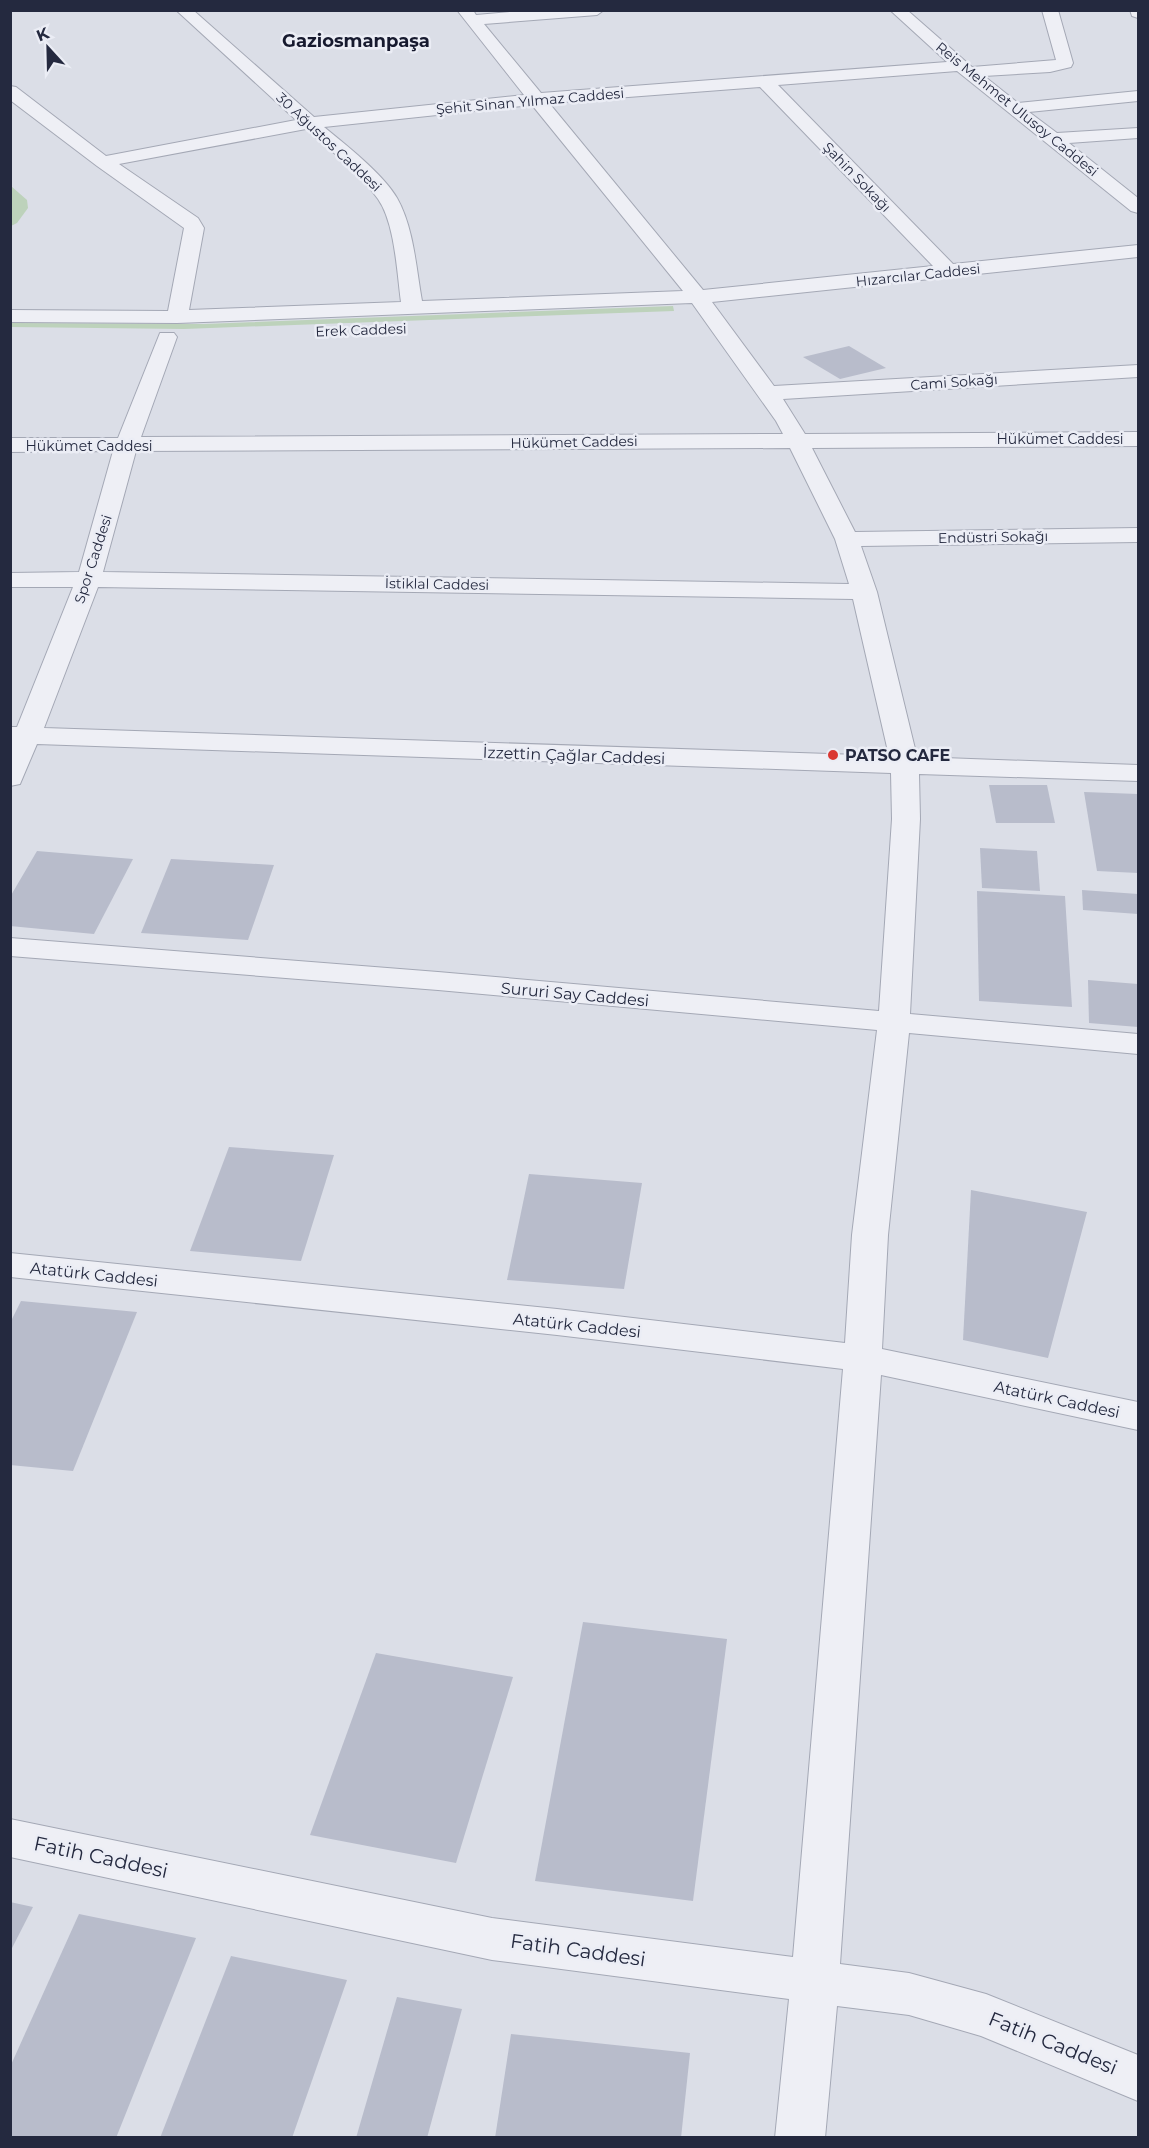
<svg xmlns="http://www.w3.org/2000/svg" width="1149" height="2148" viewBox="0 0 1149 2148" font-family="Montserrat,sans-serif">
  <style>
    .green { fill: #bdd2bb }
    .building { fill: #b8bccb }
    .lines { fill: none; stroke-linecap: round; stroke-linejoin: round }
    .minor-casing { stroke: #a4a8b5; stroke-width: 2 }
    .minor { fill: #eeeff5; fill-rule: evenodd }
    .poi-dot { fill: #da3732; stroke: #ebedf5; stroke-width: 2 }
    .labels { text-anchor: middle; stroke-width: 5; stroke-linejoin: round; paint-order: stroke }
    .far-street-label { font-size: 14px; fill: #24293f; stroke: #ebedf5 }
    .street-label { font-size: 16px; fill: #24293f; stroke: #ebedf5 }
    .poi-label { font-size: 16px; font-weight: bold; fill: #24293f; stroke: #ebedf5; text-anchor: start }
    .far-district-label { font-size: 18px; font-weight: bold; fill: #171a2f; stroke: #ebedf5 }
    .near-street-label { font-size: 20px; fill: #24293f; stroke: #ebedf5 }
  </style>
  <rect width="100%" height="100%" fill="#dbdee7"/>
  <g class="green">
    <polygon points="11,186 27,200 28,208 17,223 11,226"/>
    <polygon points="673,306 674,311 184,329 10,327 11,323 204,324"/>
  </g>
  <g class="building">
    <polygon points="849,346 886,368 840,379 803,357"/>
    <polygon points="989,785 1047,785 1055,823 996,823"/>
    <polygon points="1084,792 1138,794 1138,873 1097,871"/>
    <polygon points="980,848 1037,851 1040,891 982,888"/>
    <polygon points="37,851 133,859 94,934 10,926 10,897"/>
    <polygon points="171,859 274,865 248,940 141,933"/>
    <polygon points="1082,890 1138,894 1138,914 1083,910"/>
    <polygon points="977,891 1065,896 1072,1007 979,1001"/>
    <polygon points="1088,980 1138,984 1138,1027 1089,1023"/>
    <polygon points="229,1147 334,1155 301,1261 190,1251"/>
    <polygon points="529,1174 642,1183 624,1289 507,1280"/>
    <polygon points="971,1190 1087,1212 1048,1358 963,1340"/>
    <polygon points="21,1301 137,1312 73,1471 10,1465 10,1323"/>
    <polygon points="583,1622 727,1639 693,1901 535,1881"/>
    <polygon points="376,1653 513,1677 456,1863 310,1835"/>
    <polygon points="10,1902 33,1907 10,1952"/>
    <polygon points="79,1914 196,1938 116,2138 10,2138 10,2067"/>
    <polygon points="231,1956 347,1980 292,2138 160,2138"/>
    <polygon points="397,1997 462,2009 427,2138 356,2138"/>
    <polygon points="511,2034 690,2053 681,2138 495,2138"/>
  </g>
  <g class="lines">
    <defs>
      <g id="minor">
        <path d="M176,10H193L314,117L524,95L457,10H473L476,15L531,10H604L597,15L484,24L541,93L947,62L890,10H907L972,67L1056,60L1042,10H1058L1073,63L1071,67L1050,72L984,76L1018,103L1138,91V101L1029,112L1057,133L1138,128V138L1069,143L1138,198V213L1131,211L957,71L778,85L953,264L1138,245V257L712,302L774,386L1138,365V377L783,399L805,434L1138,432V446L812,448L855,532L1138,528V542L861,546L877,592L917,757L1138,765V781L919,774L920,819L910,1014L1138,1034V1054L909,1033L888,1235L882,1349L1138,1402V1430L881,1375L840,1964L909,1973L986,1994L1138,2055V2101L981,2036L909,2015L837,2006L825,2138H775L789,1999L492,1960L10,1857V1819L492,1918L793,1957L843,1369L557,1335L10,1277V1253L557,1309L845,1343L852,1235L877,1030L438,990L10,956V938L438,972L879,1011L892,819L891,773L37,744L20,784L10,786V727H17L73,587H10V573L79,572L113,451L10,452V438H118L160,333H174L177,337L141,437L783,434L776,421L692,303L177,323L10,322V310L168,311L184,228L97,166L10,100V86L16,87L106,156L296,120ZM760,87L933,266L703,290L549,103ZM532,105L683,291L422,301C416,268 414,228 397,198C383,174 346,145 324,127ZM306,129C330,150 359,172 378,199C395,223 397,273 401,302L189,310L204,228L198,218L119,164ZM790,448L835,539L849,584L103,572L136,451ZM98,587L853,599L889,756L44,728Z"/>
        <polygon points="1130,10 1138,10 1138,18 1132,16"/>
      </g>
    </defs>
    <use href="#minor" class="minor-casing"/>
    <use href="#minor" class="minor"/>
  </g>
  <circle class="poi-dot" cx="833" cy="755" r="6"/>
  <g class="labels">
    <g class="far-street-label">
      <text transform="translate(530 101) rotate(-5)" y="5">Şehit Sinan Yılmaz Caddesi</text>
      <text transform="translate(1017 109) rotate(39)" y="5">Reis Mehmet Ulusoy Caddesi</text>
      <text transform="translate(329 142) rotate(43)" y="5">30 Ağustos Caddesi</text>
      <text transform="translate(857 177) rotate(46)" y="5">Şahin Sokağı</text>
      <text transform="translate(918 275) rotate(-6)" y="5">Hızarcılar Caddesi</text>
      <text transform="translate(361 330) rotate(-2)" y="5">Erek Caddesi</text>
      <text transform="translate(954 382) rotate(-4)" y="5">Cami Sokağı</text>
      <text x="1060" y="444">Hükümet Caddesi</text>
      <text transform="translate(574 442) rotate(-1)" y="5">Hükümet Caddesi</text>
      <text x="89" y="451">Hükümet Caddesi</text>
      <text transform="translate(993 537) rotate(-1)" y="5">Endüstri Sokağı</text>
      <text transform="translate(93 559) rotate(-72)" y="5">Spor Caddesi</text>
      <text transform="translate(437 584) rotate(1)" y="5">İstiklal Caddesi</text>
    </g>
    <g class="street-label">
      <text transform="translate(574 755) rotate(2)" y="6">İzzettin Çağlar Caddesi</text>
      <text transform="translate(575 994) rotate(5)" y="6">Sururi Say Caddesi</text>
      <text transform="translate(94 1274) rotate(6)" y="6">Atatürk Caddesi</text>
      <text transform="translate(577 1325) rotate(6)" y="6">Atatürk Caddesi</text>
      <text transform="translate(1057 1399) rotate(12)" y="6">Atatürk Caddesi</text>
    </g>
    <g class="poi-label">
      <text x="845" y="761">PATSO CAFE</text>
    </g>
    <g class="far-district-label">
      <text x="356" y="47">Gaziosmanpaşa</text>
    </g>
    <g class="near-street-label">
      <text transform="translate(101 1857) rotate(12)" y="7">Fatih Caddesi</text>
      <text transform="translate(578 1950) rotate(8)" y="7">Fatih Caddesi</text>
      <text transform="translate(1053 2043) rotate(22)" y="7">Fatih Caddesi</text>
    </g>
  </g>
  <rect width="1149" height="2148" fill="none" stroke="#24293f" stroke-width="24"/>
  <g transform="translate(48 48) rotate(338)" stroke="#ebedf5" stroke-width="4.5" paint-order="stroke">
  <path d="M0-4.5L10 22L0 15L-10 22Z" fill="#24293f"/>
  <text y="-9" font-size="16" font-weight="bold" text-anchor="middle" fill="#24293f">K</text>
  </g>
</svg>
